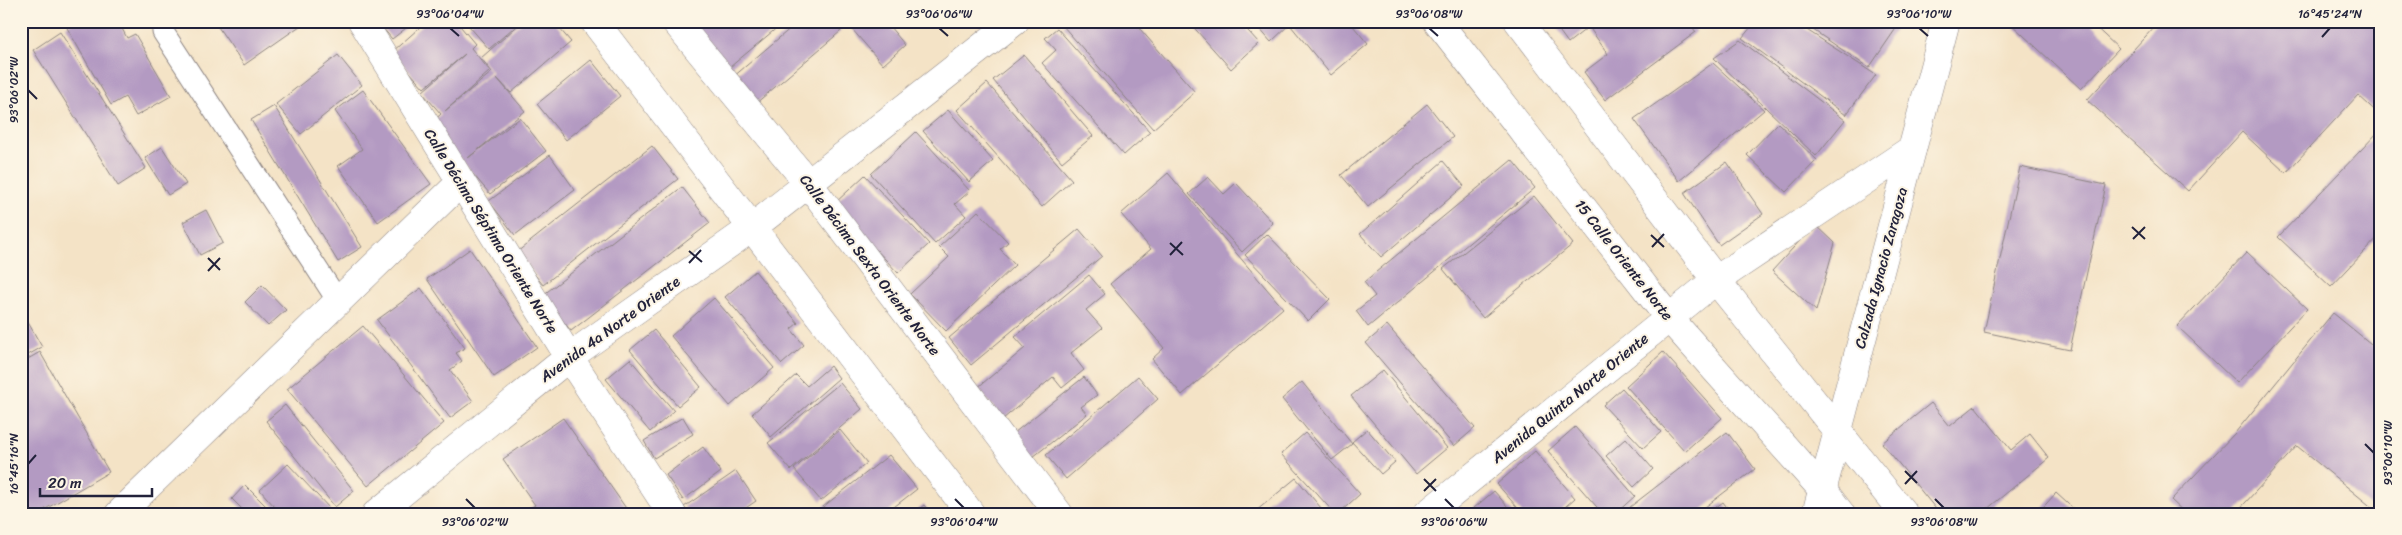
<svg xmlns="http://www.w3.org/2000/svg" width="2402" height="535" viewBox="0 0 2402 535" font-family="Sriracha,sans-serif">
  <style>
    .building { fill: #b39ac2 }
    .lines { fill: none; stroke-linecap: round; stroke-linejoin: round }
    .lane-casing { stroke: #8b8280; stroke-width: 23 }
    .street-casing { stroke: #8b8280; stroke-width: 29 }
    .secondary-casing { stroke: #8b8280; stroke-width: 29 }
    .lane { stroke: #fff; stroke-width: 21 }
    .street { stroke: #fff; stroke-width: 28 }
    .secondary { stroke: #fff; stroke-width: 28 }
    .ticks { fill: none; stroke: #22223b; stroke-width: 2 }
    .labels { text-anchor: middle; stroke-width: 4; stroke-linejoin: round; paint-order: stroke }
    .street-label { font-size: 15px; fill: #22223b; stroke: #fcf5e5 }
    .neatline { fill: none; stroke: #22223b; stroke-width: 2 }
    .ticks-label { font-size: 12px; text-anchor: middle; fill: #22223b }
  </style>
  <rect width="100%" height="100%" fill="#fcf5e5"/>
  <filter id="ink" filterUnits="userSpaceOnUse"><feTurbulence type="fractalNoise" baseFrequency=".02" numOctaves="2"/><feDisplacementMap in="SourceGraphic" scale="10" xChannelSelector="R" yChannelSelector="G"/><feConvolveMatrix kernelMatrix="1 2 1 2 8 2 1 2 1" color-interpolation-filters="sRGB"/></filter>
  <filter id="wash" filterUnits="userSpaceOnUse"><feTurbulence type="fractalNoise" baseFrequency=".0096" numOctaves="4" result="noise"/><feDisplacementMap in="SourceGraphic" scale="20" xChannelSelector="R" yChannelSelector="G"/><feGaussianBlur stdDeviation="1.12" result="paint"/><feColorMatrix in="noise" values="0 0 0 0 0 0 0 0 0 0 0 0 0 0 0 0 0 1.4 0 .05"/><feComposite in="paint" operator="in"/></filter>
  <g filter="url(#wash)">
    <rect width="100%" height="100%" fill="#f4e3c6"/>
    <g id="blocks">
      <g class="building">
        <polygon points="74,21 118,21 127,38 135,34 171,96 136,116 125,97 111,105 66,26"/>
        <polygon points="214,21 307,21 244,65"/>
        <polygon points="377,21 415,21 392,39"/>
        <polygon points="427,21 456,21 475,44 471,48 490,71 445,111 492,72 481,58 523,21 553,21 571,42 511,93 496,77 525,111 468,158 520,118 546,151 490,194 430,124 441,114 422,92 465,54 424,88 392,52"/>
        <polygon points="474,21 521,21 489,49 469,26"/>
        <polygon points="692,21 785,21 730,67"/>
        <polygon points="799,21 833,21 841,31 755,104 733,77"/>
        <polygon points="845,21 885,21 905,45 883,65"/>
        <polygon points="1069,21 1133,21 1195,92 1153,129 1063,26"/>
        <polygon points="1188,21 1239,21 1259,43 1231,69"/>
        <polygon points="1253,21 1293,21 1271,42"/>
        <polygon points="1296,21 1349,21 1368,44 1331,75 1291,26"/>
        <polygon points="1552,21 1596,21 1568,43"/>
        <polygon points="1603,21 1688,21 1696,32 1605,100 1584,72 1608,54 1591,30"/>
        <polygon points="1756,21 1793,21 1876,75 1846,115 1742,38"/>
        <polygon points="1800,21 1896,21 1899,24 1869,68"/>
        <polygon points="2008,21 2089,21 2119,49 2081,89"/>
        <polygon points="2152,21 2381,21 2381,71 2375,77 2381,82 2381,116 2358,95 2286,173 2242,132 2188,191 2087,100 2156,25"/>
        <polygon points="1057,28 1150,132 1124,155 1042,63 1056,50 1045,38"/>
        <polygon points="60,32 146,168 118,186 33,50"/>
        <polygon points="1740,40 1845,120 1816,156 1714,58"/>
        <polygon points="338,55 362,85 301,134 276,104"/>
        <polygon points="1024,55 1093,136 1062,162 993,80"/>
        <polygon points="591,60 620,96 566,140 537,104"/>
        <polygon points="1713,63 1764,110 1679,181 1634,119"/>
        <polygon points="987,83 1072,180 1042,207 957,110"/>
        <polygon points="363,90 431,184 378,222 338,166 362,149 335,111"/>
        <polygon points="1427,104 1453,137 1368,207 1341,175"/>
        <polygon points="274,106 362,247 338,262 251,120"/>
        <polygon points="948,110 993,161 969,182 923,131"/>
        <polygon points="1778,123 1817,160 1786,192 1747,155"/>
        <polygon points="2381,129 2381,234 2331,287 2278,237"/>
        <polygon points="916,132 970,191 955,204 966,216 935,244 871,174"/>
        <polygon points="652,146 678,179 543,285 517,252"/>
        <polygon points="162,147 186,184 168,195 145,158"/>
        <polygon points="550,155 575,190 515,235 489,201"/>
        <polygon points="1512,160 1535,188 1368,327 1356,311 1375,296 1364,282"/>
        <polygon points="1443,161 1464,186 1381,257 1360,234"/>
        <polygon points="1727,162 1763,214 1719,245 1684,193"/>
        <polygon points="2020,167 2106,185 2070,350 1984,332"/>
        <polygon points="1168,173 1283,308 1182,395 1152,359 1164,348 1110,284 1151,249 1121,214"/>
        <polygon points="865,175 929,244 898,273 834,204"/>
        <polygon points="1208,177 1224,194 1236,183 1273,223 1242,252 1189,194"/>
        <polygon points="682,187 710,223 571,331 543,295"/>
        <polygon points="1534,196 1573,244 1483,318 1443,269"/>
        <polygon points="206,210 223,243 200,255 183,222"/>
        <polygon points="978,211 1008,242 1000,249 1015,265 946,331 910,294 949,257 939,247"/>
        <polygon points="1815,224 1835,243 1816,311 1772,271"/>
        <polygon points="1079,229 1102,256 971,365 949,338"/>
        <polygon points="1267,234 1330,299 1308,321 1245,255"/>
        <polygon points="470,249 537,347 494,377 427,279"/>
        <polygon points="2247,252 2307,309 2237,383 2177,326"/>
        <polygon points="755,271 798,323 791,329 804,345 782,364 725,297"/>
        <polygon points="1089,275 1105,294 1086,310 1102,328 1071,353 1084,370 1062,388 1053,377 1003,419 977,388 1025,348 1015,337"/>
        <polygon points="262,285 286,310 268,326 245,302"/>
        <polygon points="421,288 465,348 456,353 462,361 450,370 473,401 450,418 377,320"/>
        <polygon points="714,298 774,368 730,406 671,336"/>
        <polygon points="21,310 42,347 21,359"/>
        <polygon points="2333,313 2381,352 2381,501 2374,509 2297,446 2235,514 2186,514 2171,500 2235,433"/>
        <polygon points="1387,325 1475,428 1454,446 1366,343"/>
        <polygon points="363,326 444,423 368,486 287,389"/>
        <polygon points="654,330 701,387 678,406 630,350"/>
        <polygon points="40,352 109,472 37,514 33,514 21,494 21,363"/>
        <polygon points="1663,352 1722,418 1685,451 1626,386"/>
        <polygon points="630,359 674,411 650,432 606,379"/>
        <polygon points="830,366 839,378 771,437 752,414 796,375 807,386"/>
        <polygon points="1383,370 1447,448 1416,474 1351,396"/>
        <polygon points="1138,376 1158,399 1066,479 1046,455"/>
        <polygon points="1084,377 1097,395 1081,407 1087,414 1033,457 1014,433"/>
        <polygon points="1302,382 1352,444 1332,460 1282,399"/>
        <polygon points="840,383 862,409 791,470 768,443"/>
        <polygon points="1622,388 1661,432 1643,448 1603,405"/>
        <polygon points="1931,403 1950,426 1975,406 2011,450 2030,434 2049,458 1981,514 1940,514 1882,443"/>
        <polygon points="285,405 354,491 335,507 266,421"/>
        <polygon points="683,417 693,434 654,458 644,441"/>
        <polygon points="563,418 630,514 522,514 535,505 503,459"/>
        <polygon points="1575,427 1635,496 1615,514 1603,514 1548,451"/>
        <polygon points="1367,429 1395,462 1381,474 1352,442"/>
        <polygon points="840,430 867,463 821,501 794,469"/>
        <polygon points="1727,432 1755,469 1696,514 1621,514"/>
        <polygon points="1305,433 1360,494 1338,514 1335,514 1281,454"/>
        <polygon points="1626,438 1653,469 1634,487 1606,456"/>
        <polygon points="703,447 721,472 683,500 666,475"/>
        <polygon points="1535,451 1575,498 1557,514 1523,514 1497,484"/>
        <polygon points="889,455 917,489 885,514 814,514"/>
        <polygon points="288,464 331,510 327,514 281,514 260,490"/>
        <polygon points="736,471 756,501 737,514 689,514 684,507"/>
        <polygon points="1296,478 1326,514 1259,514 1256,511"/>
        <polygon points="245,485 274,514 247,514 232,499"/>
        <polygon points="1494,491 1514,514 1467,514"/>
        <polygon points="2056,493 2079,514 2037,514"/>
        <polygon points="1723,502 1732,514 1707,514"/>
        <polygon points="924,505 931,514 912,514"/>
      </g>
    </g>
  </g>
  <g filter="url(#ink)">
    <use href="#blocks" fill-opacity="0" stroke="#8b8280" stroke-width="1"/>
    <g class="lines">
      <defs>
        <polyline id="lane" points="163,32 338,301"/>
        <g id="street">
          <polyline points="362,21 569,357 672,514"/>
          <polyline points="594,21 971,514"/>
          <polyline points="675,21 808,183 1059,514"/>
          <polyline points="119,514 461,182"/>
          <polyline points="376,514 569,357 753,227 1015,21"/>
          <polyline points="1427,514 1716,280 1912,149"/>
        </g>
        <g id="secondary">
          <polyline points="1437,21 1669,318 1822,489 1841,514"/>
          <polyline points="1518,21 1716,280 1904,514"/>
          <polyline points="1816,514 1946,21"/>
        </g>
      </defs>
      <use href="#lane" class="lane-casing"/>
      <use href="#street" class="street-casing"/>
      <use href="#secondary" class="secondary-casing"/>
      <use href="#lane" class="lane"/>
      <use href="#street" class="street"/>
      <use href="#secondary" class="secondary"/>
    </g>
  </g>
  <path class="ticks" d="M450,28L459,36M939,28L948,36M1429,28L1438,36M1919,28L1928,36M2322,37L2330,28M28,90L37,99M2132,227L2145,239M1651,235L1664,247M2133,239L2145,227M1170,243L1183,255M1652,247L1664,234M689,251L702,262M1170,255L1182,242M208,258L220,270M689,263L701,250M208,271L220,258M2365,444L2374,453M28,464L36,455M1905,471L1917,483M1424,479L1436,491M1905,484L1917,471M1424,491L1436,479M466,499L475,508M955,499L964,508M1445,499L1454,508M1935,499L1944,508"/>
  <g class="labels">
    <g class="street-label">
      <text transform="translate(491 231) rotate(58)" y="5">Calle Décima Séptima Oriente Norte</text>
      <text transform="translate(1624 260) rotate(52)" y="5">15 Calle Oriente Norte</text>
      <text transform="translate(870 265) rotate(53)" y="5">Calle Décima Sexta Oriente Norte</text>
      <text transform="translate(1881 268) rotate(-75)" y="5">Calzada Ignacio Zaragoza</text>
      <text transform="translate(610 329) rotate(-36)" y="5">Avenida 4a Norte Oriente</text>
      <text transform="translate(1570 398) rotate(-39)" y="5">Avenida Quinta Norte Oriente</text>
    </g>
  </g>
  <rect width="2402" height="535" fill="none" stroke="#fcf5e5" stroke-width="55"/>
  <path d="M40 488v8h112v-8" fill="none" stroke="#22223b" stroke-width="2.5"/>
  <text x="48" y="488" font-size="15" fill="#22223b" stroke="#fcf5e5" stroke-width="4" paint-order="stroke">20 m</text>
  <rect x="28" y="28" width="2346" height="480" class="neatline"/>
  <g class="ticks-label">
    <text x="450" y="18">93°06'04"W</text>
    <text x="939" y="18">93°06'06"W</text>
    <text x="1429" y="18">93°06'08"W</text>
    <text x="1919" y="18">93°06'10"W</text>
    <text x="2330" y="18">16°45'24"N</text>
    <text transform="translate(14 90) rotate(-90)" y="4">93°06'02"W</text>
    <text transform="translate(2388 453) rotate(-90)" y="4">93°06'10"W</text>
    <text transform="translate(14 464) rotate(-90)" y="4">16°45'16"N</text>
    <text x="475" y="526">93°06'02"W</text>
    <text x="964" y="526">93°06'04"W</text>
    <text x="1454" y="526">93°06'06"W</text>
    <text x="1944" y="526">93°06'08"W</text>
  </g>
</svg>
